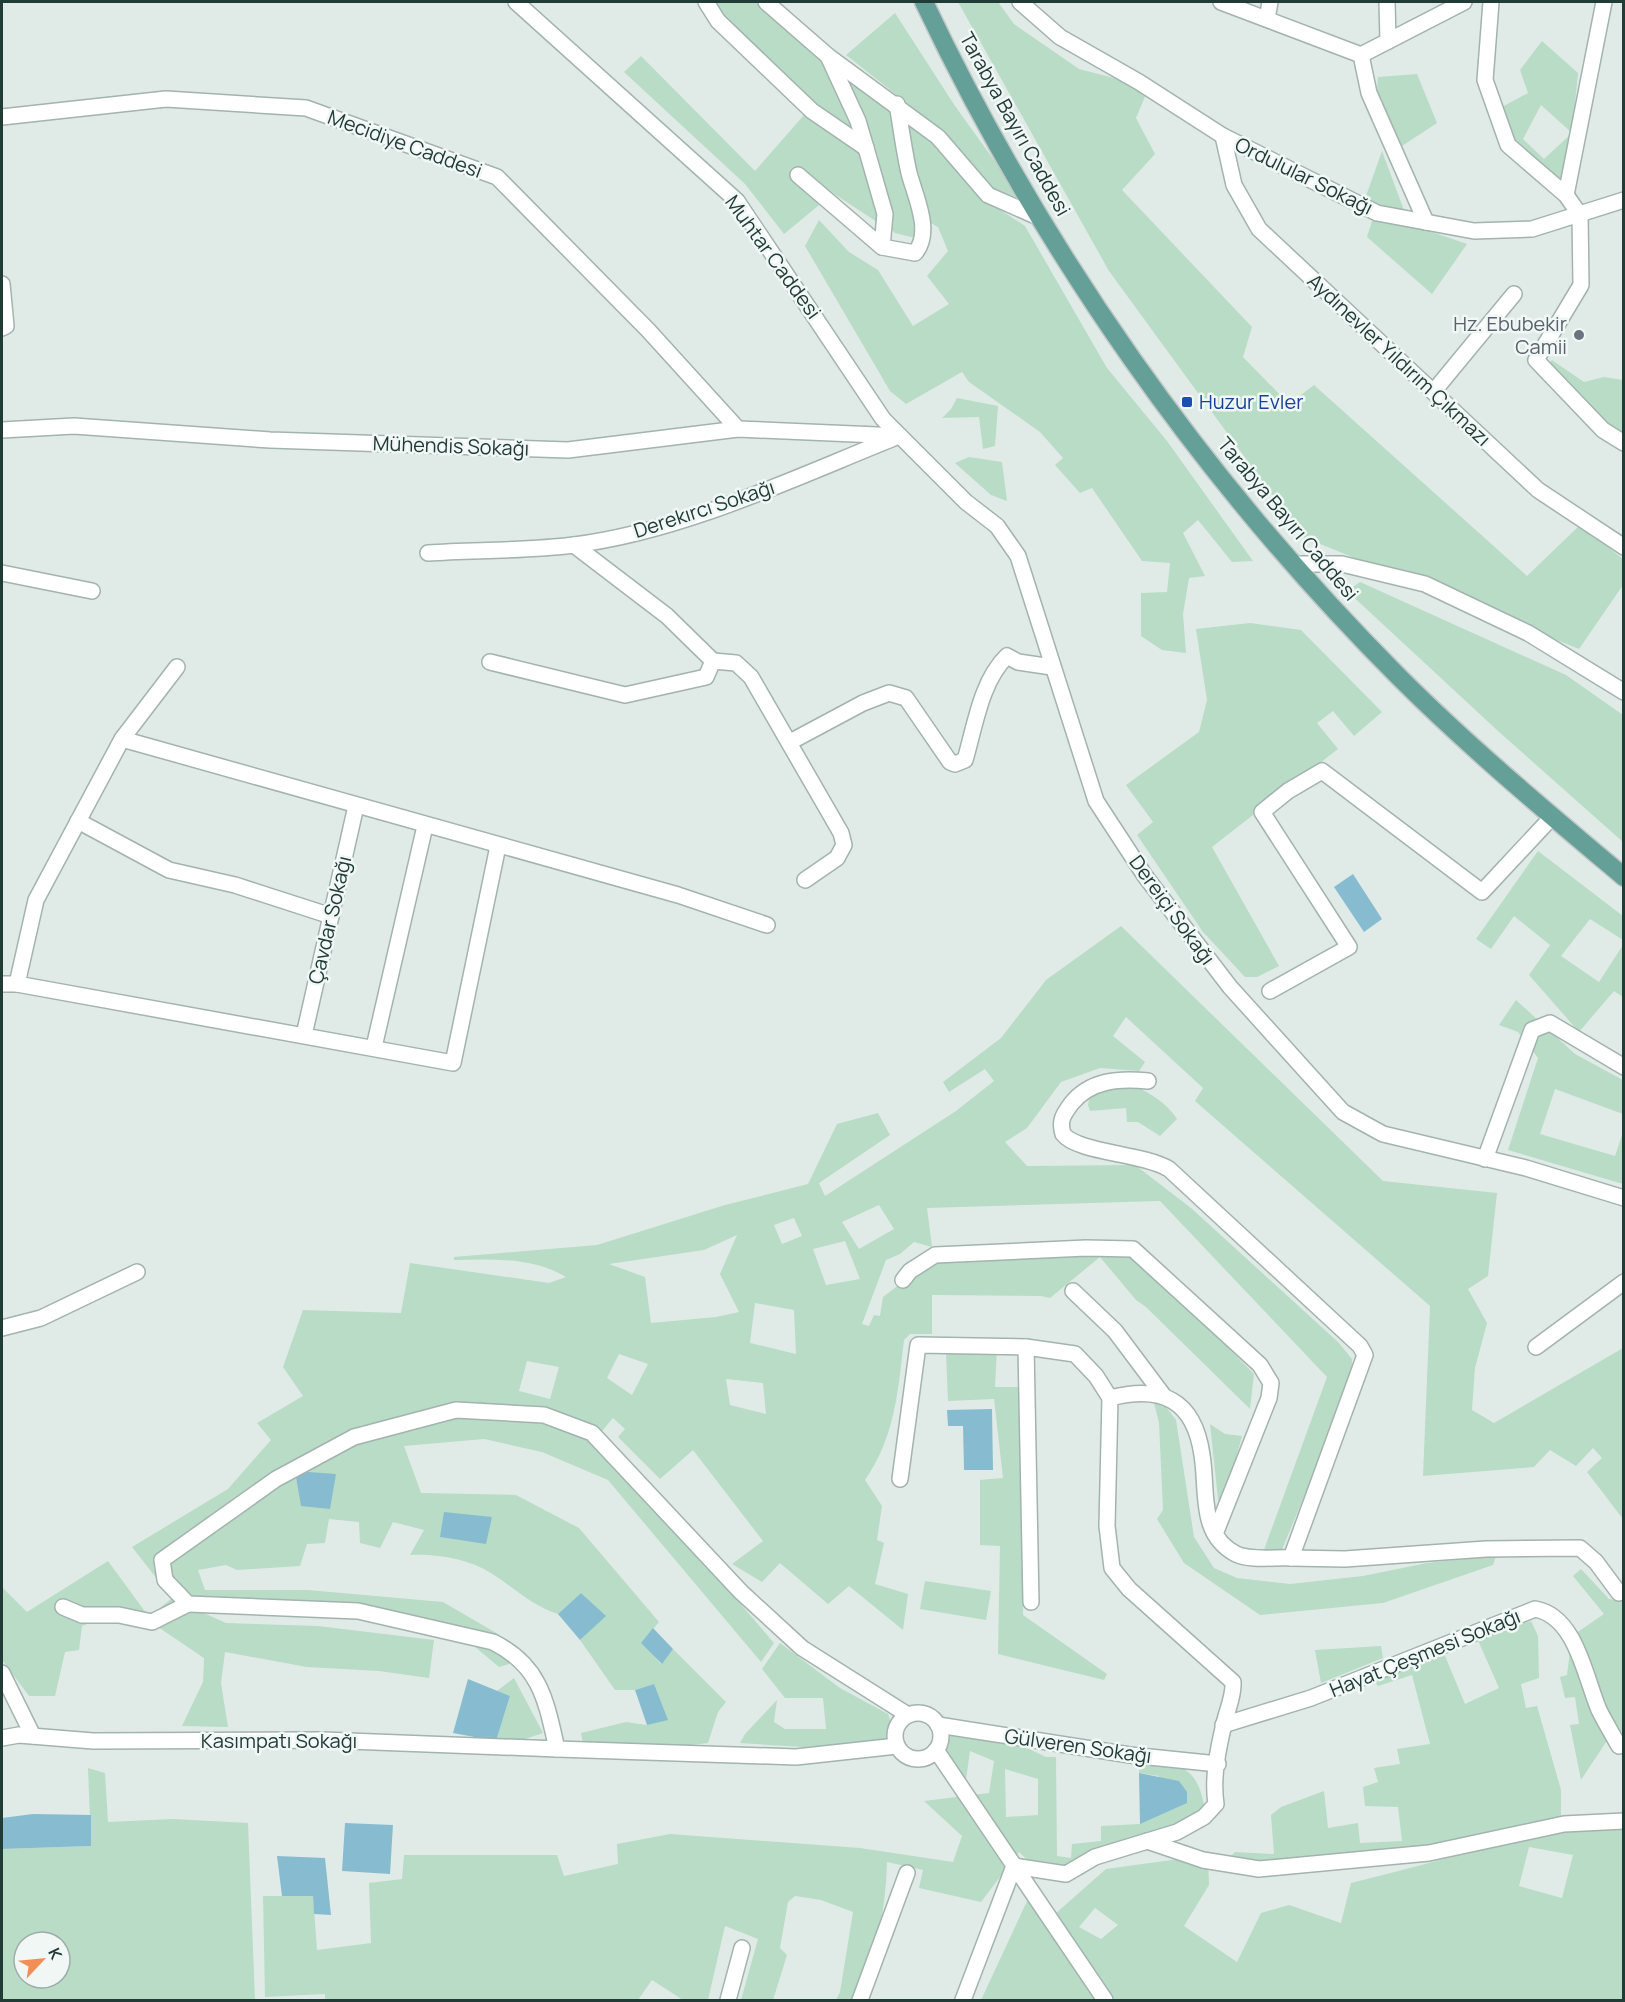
<svg xmlns="http://www.w3.org/2000/svg" width="1625" height="2002" viewBox="0 0 1625 2002" font-family="Manrope,sans-serif">
  <style>
    .green { fill: #b8dcc6; fill-rule: evenodd }
    .water { fill: #87bcd0 }
    .lines { fill: none; stroke-linecap: round; stroke-linejoin: round }
    .minor-casing { stroke: #a3b3af; stroke-width: 18 }
    .primary-casing { stroke: #c1c8c7; stroke-width: 21 }
    .minor { stroke: #fff; stroke-width: 15 }
    .primary { stroke: #64a098; stroke-width: 18 }
    .worship-dot { fill: #6b7280; stroke: #f0f7f5; stroke-width: 2 }
    .transit-dot { fill: #1a4fb4; stroke: #f0f7f5; stroke-width: 2 }
    .labels { text-anchor: middle; stroke-width: 5; stroke-linejoin: round; paint-order: stroke }
    .street-label { font-size: 20px; fill: #213b37; stroke: #f0f7f5 }
    .worship-label { font-size: 20px; fill: #5b616d; stroke: #f0f7f5; text-anchor: end }
    .transit-label { font-size: 20px; fill: #164399; stroke: #f0f7f5; text-anchor: start }
  </style>
  <rect width="100%" height="100%" fill="#e0ebe7"/>
  <g class="green">
    <polygon points="709,2 760,2 825,58 861,142 812,108"/>
    <polygon points="958,2 998,2 1014,24 1079,69 1149,87 1136,118 1155,154 1122,190 1252,327 1243,357 1289,404 1314,385 1527,576 1580,525 1623,559 1623,585 1579,649 1303,537 1109,271"/>
    <polygon points="895,13 955,106 1022,199 991,189 946,134 846,55"/>
    <path d="M1542,41L1578,73L1572,133L1563,187L1510,144L1500,108L1528,93L1520,70ZM1541,105L1572,133L1544,159L1523,139Z"/>
    <polygon points="641,56 755,171 804,115 863,150 880,224 798,170 824,201 784,234 745,184 624,72"/>
    <polygon points="836,65 894,105 919,239 895,233 886,223"/>
    <polygon points="1417,74 1437,123 1402,146 1377,91 1378,77"/>
    <polygon points="906,117 934,141 984,199 1025,226 1107,368 1167,441 1253,561 1232,562 1198,520 1183,533 1205,576 1189,578 1183,614 1186,653 1162,650 1141,636 1141,593 1167,592 1170,563 1142,561 1092,488 1080,493 1055,465 1063,458 1040,432 969,382 962,372 906,404 890,391 805,246 819,220 849,252 878,270 913,326 949,304 927,276 948,251 938,227 927,221 915,177"/>
    <polygon points="1382,151 1405,213 1380,207 1366,196"/>
    <polygon points="1373,218 1417,227 1467,244 1432,294 1367,237"/>
    <polygon points="1552,360 1584,382 1604,377 1623,380 1623,438 1607,429 1546,366"/>
    <polygon points="957,398 998,406 995,446 983,449 979,417 942,418 951,409"/>
    <polygon points="969,457 1002,462 1007,501 991,495 955,463"/>
    <polygon points="1360,582 1566,675 1623,715 1623,842 1498,731 1347,591"/>
    <polygon points="1250,623 1301,630 1382,712 1354,736 1333,711 1317,723 1338,749 1212,847 1279,966 1257,977 1245,977 1203,932 1137,835 1153,822 1126,785 1199,732 1207,700 1196,629"/>
    <polygon points="1538,851 1623,916 1623,940 1590,919 1561,956 1599,982 1623,945 1623,997 1614,991 1579,1032 1529,975 1550,945 1514,916 1491,949 1476,939"/>
    <path d="M1121,926L1383,1181L1497,1193L1488,1276L1468,1289L1487,1323L1475,1368L1472,1410L1494,1423L1623,1348V1519L1587,1472L1602,1458L1593,1448L1576,1466L1550,1450L1534,1467L1423,1476L1430,1306L1195,1101L1203,1088L1126,1017L1113,1036L1145,1062L1139,1071L1100,1068L1061,1082L1027,1128L1005,1142L1027,1166L1135,1165L1191,1208L1338,1342L1352,1359V1382L1278,1559L1261,1558L1327,1377L1160,1201L927,1208L932,1247L914,1242L900,1254L886,1260L862,1324L869,1326L874,1315L880,1316L883,1297L929,1262L1133,1251L1254,1374L1250,1409L1146,1307L1136,1300L1100,1257L1050,1298L1041,1296L932,1295V1334H910L904,1340C898,1391 895,1437 865,1480L882,1506L877,1540L884,1543L875,1584L908,1594L903,1630L849,1586L828,1604L780,1563L762,1582L732,1564L763,1541L693,1450L660,1479L618,1437L625,1429L613,1418L597,1437L774,1643L761,1662L608,1480L542,1452L484,1439L404,1446L421,1493L516,1495L579,1528L659,1622L642,1642L661,1664L673,1649L726,1702L718,1712L708,1743L585,1758L581,1733L626,1722L647,1725L654,1684L635,1690H615L580,1640L605,1616L581,1593L558,1614C532,1606 513,1587 491,1573C470,1559 434,1553 410,1555L424,1530L393,1522L380,1548L360,1543L359,1522L329,1519L325,1543L307,1544L300,1566L237,1570L226,1565L198,1570L205,1590H308L443,1602L498,1634L522,1660L499,1667L455,1630L271,1603L197,1610L226,1623L318,1626L434,1640L429,1678L379,1671L307,1667L225,1652L221,1683L228,1727L182,1726L203,1682L204,1658L155,1625L98,1620L82,1626L79,1650L65,1652L55,1696H29L2,1660V1587L27,1612L108,1561L149,1617L172,1598L132,1547L228,1489L271,1440L257,1423L303,1396L283,1367L303,1310L401,1313L410,1263L549,1283L566,1277C533,1257 491,1259 454,1260V1257L597,1245L725,1205L808,1184L837,1124L878,1113L890,1135L819,1183L825,1196L956,1111L994,1081L985,1069L949,1092L943,1082L1001,1038L1046,980ZM879,1205L894,1229L859,1249L842,1222ZM794,1218L802,1236L782,1244L774,1225ZM737,1235L720,1274L739,1312L716,1317L651,1323L645,1277L609,1264L704,1250ZM845,1241L860,1279L826,1285L813,1249ZM755,1303L794,1310L796,1354L750,1343ZM619,1354L648,1364L632,1395L607,1378ZM527,1361L559,1367L550,1399L519,1391ZM726,1379L763,1383L766,1414L730,1405Z"/>
    <polygon points="1516,1000 1575,1054 1623,1080 1623,1114 1555,1089 1540,1134 1615,1156 1623,1132 1623,1184 1508,1150 1538,1058 1518,1032 1499,1025"/>
    <path d="M1132,1085C1150,1093 1166,1102 1177,1119L1160,1136L1138,1122H1127L1126,1108L1090,1111L1088,1105L1091,1091Z"/>
    <polygon points="997,1349 995,1387 1025,1387 1023,1615 1107,1674 1104,1680 998,1654 1000,1546 980,1545 980,1480 1003,1478 994,1399 948,1401 946,1352"/>
    <polygon points="1154,1403 1166,1407 1176,1420 1194,1537 1214,1568 1237,1578 1290,1584 1363,1576 1427,1563 1496,1556 1493,1565 1383,1603 1260,1615 1184,1563 1157,1519 1163,1510 1159,1423"/>
    <polygon points="1210,1424 1225,1434 1242,1436 1222,1510 1218,1499"/>
    <polygon points="1581,1569 1609,1599 1624,1601 1623,1731 1612,1733 1581,1780 1570,1725 1579,1724 1575,1697 1565,1698 1560,1677 1567,1675 1572,1636 1604,1614 1573,1576"/>
    <polygon points="925,1581 991,1591 986,1620 920,1609"/>
    <polygon points="1531,1621 1538,1636 1539,1678 1521,1684 1526,1708 1537,1706 1561,1790 1561,1816 1417,1847 1223,1865 1235,1852 1274,1854 1271,1815 1281,1807 1324,1791 1328,1828 1358,1823 1360,1843 1402,1841 1398,1807 1365,1806 1363,1787 1378,1782 1374,1768 1400,1764 1397,1749 1430,1744 1412,1675 1378,1686 1369,1674 1443,1651 1465,1704 1499,1688 1477,1638"/>
    <polygon points="780,1643 840,1688 888,1714 893,1729 885,1744 803,1747 740,1743 745,1734 777,1700 774,1722 785,1729 826,1729 823,1698 785,1698 762,1669"/>
    <polygon points="1381,1646 1383,1658 1321,1683 1315,1650"/>
    <polygon points="514,1678 543,1733 510,1744 496,1741 510,1696 497,1691"/>
    <path d="M971,1728L1014,1742L1046,1757H1056L1057,1856L1071,1858L1072,1844L1101,1841V1826L1140,1824L1159,1776L1139,1773L1141,1755C1177,1766 1196,1763 1204,1805L1183,1824L1101,1852L1083,1875L1049,1862L1036,1868L1019,1852L981,1902L919,1888L923,1870L887,1862C885,1918 877,1950 852,2000H836L840,1992L853,1912L821,1900L795,1896L788,1902L780,1948L787,1955L773,2000H741L758,1939L725,1926L708,2000H683L652,1980L638,2000H325V1994L265,1997L263,1896H313L317,1950L371,1943L369,1883L402,1879L404,1855H557L564,1876L618,1864L617,1844L670,1834L860,1848L953,1862L962,1836L924,1801L989,1793L994,1761L970,1751L965,1787L944,1763L938,1736ZM1005,1769L1038,1779V1815L1006,1817Z"/>
    <path d="M88,1768L105,1773L108,1822L173,1819L248,1823L255,2000H2V1849L91,1846ZM24,1942H60V1978H24Z"/>
    <path d="M1623,1826V2000H981L1028,1899L1055,1914L1106,1869L1208,1855L1209,1885L1184,1926L1237,1962L1261,1913L1289,1905L1341,1923L1351,1883C1441,1861 1530,1833 1623,1826ZM1529,1847L1573,1855L1562,1898L1519,1886ZM1095,1908L1118,1925L1101,1939L1079,1927Z"/>
  </g>
  <g class="water">
    <polygon points="1353,874 1382,919 1364,932 1334,887"/>
    <polygon points="992,1409 993,1470 964,1470 963,1426 948,1426 947,1410"/>
    <polygon points="295,1471 336,1474 330,1509 301,1506"/>
    <polygon points="444,1512 492,1517 486,1544 440,1537"/>
    <polygon points="581,1593 606,1616 580,1640 558,1614"/>
    <polygon points="653,1628 673,1649 662,1664 641,1643"/>
    <polygon points="468,1679 510,1696 496,1741 453,1733"/>
    <polygon points="654,1684 668,1720 647,1725 635,1690"/>
    <polygon points="1139,1773 1179,1781 1187,1792 1187,1803 1140,1824"/>
    <polygon points="33,1814 91,1815 91,1846 2,1849 2,1818"/>
    <polygon points="345,1823 393,1825 390,1874 342,1871"/>
    <polygon points="277,1856 325,1858 331,1915 314,1914 313,1896 282,1896"/>
  </g>
  <g class="lines">
    <defs>
      <g id="minor">
        <polyline points="516,2 737,201 883,419 966,502 997,526 1018,556 1096,801 1145,876 1230,987 1343,1112 1383,1134 1526,1168 1624,1198"/>
        <polyline points="706,2 718,21 812,111 866,148"/>
        <polyline points="766,2 828,56 858,121 866,148 885,214 882,247 798,175"/>
        <polyline points="1020,2 1060,37 1139,82 1223,136 1377,213 1474,231 1532,229 1624,200"/>
        <polyline points="1221,2 1361,55 1369,93 1426,222"/>
        <polyline points="1387,2 1388,41"/>
        <polyline points="1491,2 1485,80 1508,145 1566,195 1580,215 1581,285 1536,360 1603,430 1624,443"/>
        <polyline points="1267,19 1270,2"/>
        <polyline points="1361,55 1464,2"/>
        <polyline points="828,56 938,137 988,195 1040,218"/>
        <polyline points="2,117 166,99 306,108 497,177 648,330 738,429"/>
        <polyline points="1223,136 1234,185 1259,229 1538,490 1624,547"/>
        <polyline points="1566,195 1604,2"/>
        <path d="M882,247L915,253C933,232 915,196 909,173C904,151 901,127 897,104"/>
        <polyline points="2,284 6,326 2,328"/>
        <polyline points="1434,391 1514,294"/>
        <polyline points="2,430 74,426 270,440 568,450 738,429 900,436"/>
        <path d="M428,553C476,550 526,551 574,545C683,531 792,479 894,438"/>
        <polyline points="1294,564 1342,564 1425,584 1528,633 1624,692"/>
        <polyline points="2,573 92,591"/>
        <polyline points="713,661 736,663 751,677 841,833 844,845 837,858 805,880"/>
        <polyline points="490,662 625,695 706,677 713,661 667,616 574,545"/>
        <polyline points="122,739 177,667"/>
        <path d="M790,742L863,703L889,693L906,698L950,762L955,764L965,760C975,726 981,681 1007,656L1018,662L1052,667"/>
        <polyline points="78,821 169,870 235,885 331,916"/>
        <polyline points="2,984 17,984 453,1063 498,846"/>
        <polyline points="17,984 36,900 122,739 678,895 767,925"/>
        <polyline points="1270,991 1349,947 1262,812 1288,791 1322,771 1482,892 1552,817"/>
        <polyline points="304,1035 356,806"/>
        <polyline points="374,1047 425,826"/>
        <path d="M1148,1081C1119,1078 1090,1080 1071,1104C1063,1115 1059,1121 1063,1134C1078,1153 1142,1153 1169,1169L1360,1346L1365,1355L1291,1558L1345,1559L1486,1549L1580,1548L1596,1562L1619,1593"/>
        <polyline points="1485,1159 1532,1030 1550,1023 1624,1067"/>
        <polyline points="903,1280 910,1271 935,1255 1086,1248 1133,1249 1260,1365 1271,1383 1269,1398 1215,1534"/>
        <polyline points="1073,1291 1115,1331 1163,1395"/>
        <polyline points="2,1328 41,1318 137,1272"/>
        <polyline points="1026,1347 1031,1602"/>
        <polyline points="1536,1347 1624,1282"/>
        <polyline points="900,1479 918,1345 1026,1347 1075,1354 1096,1376 1110,1398"/>
        <polyline points="63,1607 82,1615 119,1615 152,1622 188,1604"/>
        <polyline points="2,1673 33,1736"/>
        <circle cx="918" cy="1736" r="23"/>
        <polyline points="938,1725 1130,1755 1218,1764"/>
        <path d="M1223,1725L1311,1698L1535,1609C1576,1616 1585,1677 1599,1710C1605,1722 1612,1734 1619,1746"/>
        <polyline points="2,1738 19,1735 93,1741 323,1740 557,1749"/>
        <path d="M897,1746L796,1757L557,1749C546,1701 541,1666 493,1642L358,1611L188,1604L165,1580L162,1560L276,1479L354,1437L456,1410L544,1415L592,1433L741,1592L802,1648L908,1715"/>
        <polyline points="936,1750 1105,2000"/>
        <polyline points="1147,1841 1203,1860 1259,1869 1429,1853 1564,1824 1624,1821"/>
        <polyline points="728,2000 742,1948"/>
        <polyline points="860,2000 907,1873"/>
        <path d="M963,2000L1014,1866L1066,1874L1095,1857L1177,1832L1204,1817L1216,1804C1212,1778 1218,1749 1224,1724C1227,1710 1234,1696 1233,1682L1129,1589L1112,1568L1107,1526L1110,1398C1161,1385 1194,1399 1202,1455C1208,1491 1198,1534 1236,1554C1250,1561 1276,1557 1291,1558"/>
      </g>
      <path id="primary" d="M924,2C1042,251 1203,481 1399,677C1470,748 1547,812 1624,877"/>
    </defs>
    <use href="#minor" class="minor-casing"/>
    <use href="#primary" class="primary-casing"/>
    <use href="#minor" class="minor"/>
    <use href="#primary" class="primary"/>
  </g>
  <circle class="worship-dot" cx="1579" cy="335" r="6"/>
  <rect class="transit-dot" x="1181" y="396" width="12" height="12" rx="3"/>
  <g class="labels">
    <g class="street-label">
      <text transform="translate(1015 124) rotate(61)" y="7">Tarabya Bayırı Caddesi</text>
      <text transform="translate(405 144) rotate(20)" y="7">Mecidiye Caddesi</text>
      <text transform="translate(1304 176) rotate(26)" y="7">Ordulular Sokağı</text>
      <text transform="translate(773 257) rotate(54)" y="7">Muhtar Caddesi</text>
      <text transform="translate(1399 360) rotate(43)" y="7">Aydınevler Yıldırım Çıkmazı</text>
      <text transform="translate(451 446) rotate(2)" y="7">Mühendis Sokağı</text>
      <text transform="translate(704 509) rotate(-18)" y="7">Derekırcı Sokağı</text>
      <text transform="translate(1288 519) rotate(50)" y="7">Tarabya Bayırı Caddesi</text>
      <text transform="translate(1172 910) rotate(54)" y="7">Dereiçi Sokağı</text>
      <text transform="translate(330 920) rotate(-77)" y="7">Çavdar Sokağı</text>
      <text transform="translate(1425 1653) rotate(-22)" y="7">Hayat Çeşmesi Sokağı</text>
      <text x="279" y="1748">Kasımpatı Sokağı</text>
      <text transform="translate(1078 1746) rotate(8)" y="7">Gülveren Sokağı</text>
    </g>
    <g class="worship-label">
      <text x="1567" y="331">Hz. Ebubekir<tspan x="1567" dy="23">Camii</tspan></text>
    </g>
    <g class="transit-label">
      <text x="1199" y="409">Huzur Evler</text>
    </g>
  </g>
  <rect width="1625" height="2002" fill="none" stroke="#213b37" stroke-width="6"/>
  <g transform="translate(42 1960) rotate(64)"><circle r="28" fill="#f0f7f5" stroke="#9daca9" stroke-width="1.5"/>
  <path d="M0-4.5L10 22L0 15L-10 22Z" fill="#f18f57"/>
  <text y="-9" font-size="16" font-weight="bold" text-anchor="middle" fill="#213b37">K</text>
  </g>
</svg>
